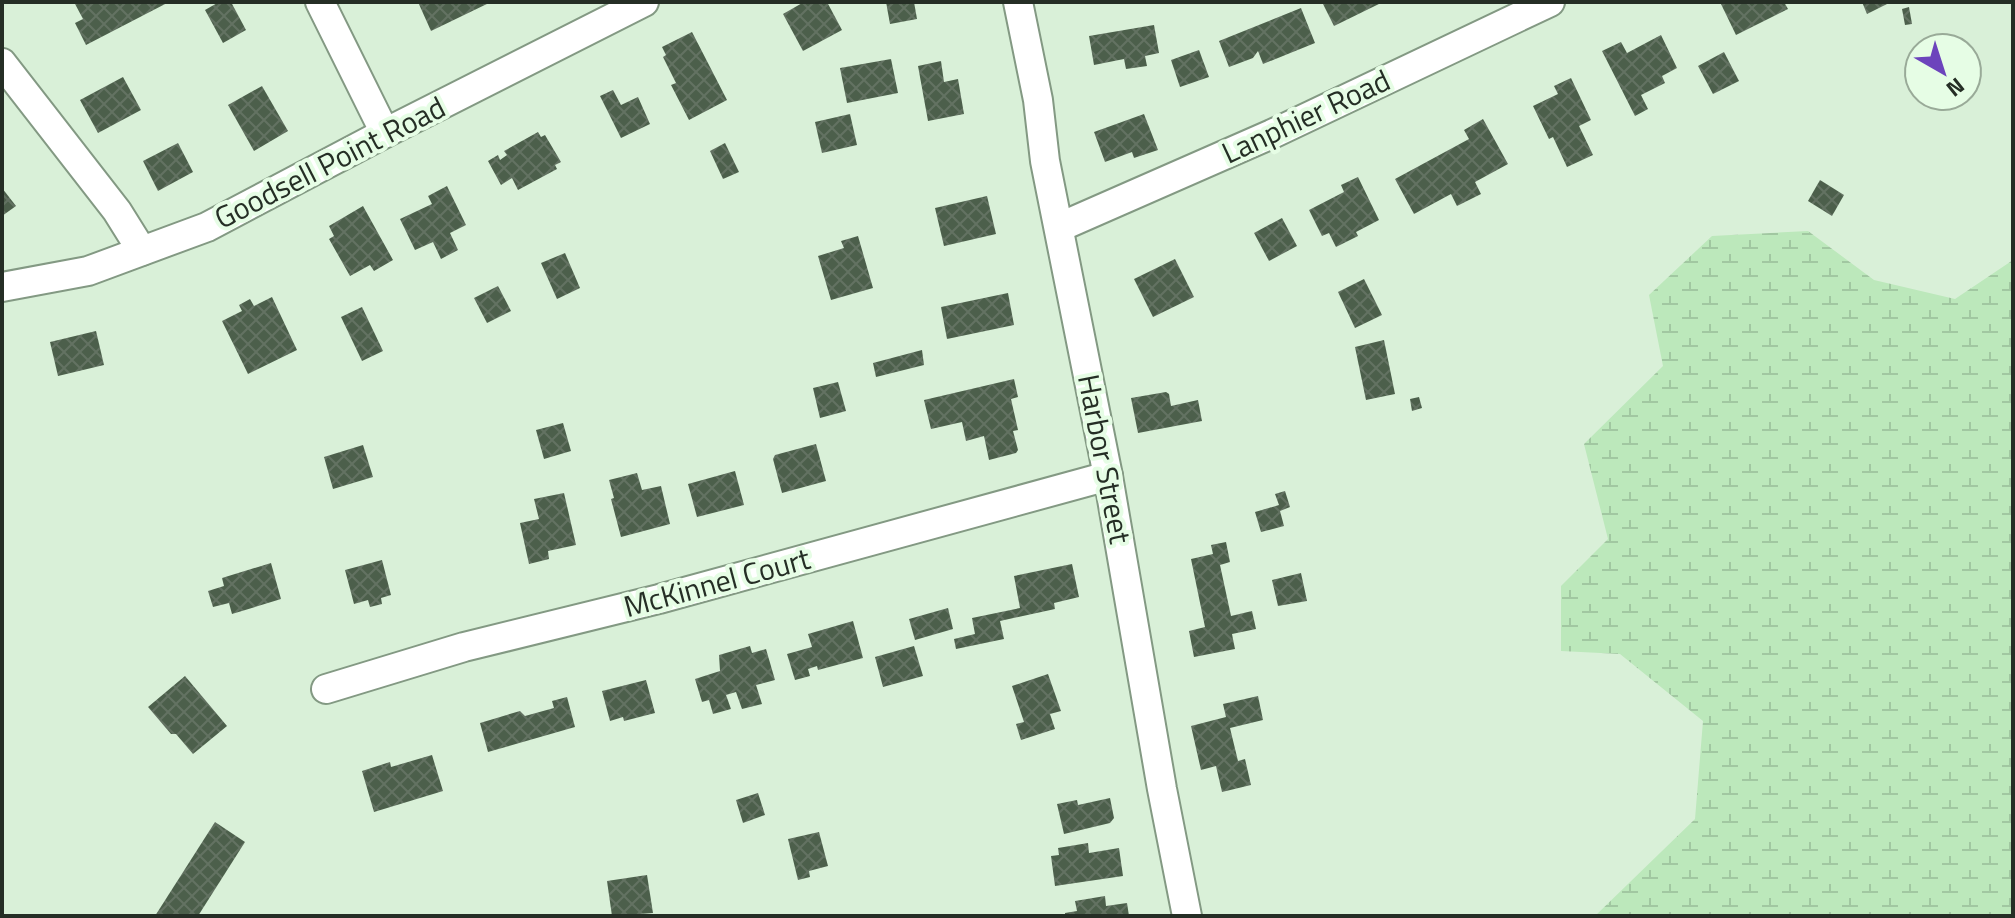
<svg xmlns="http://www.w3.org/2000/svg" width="2015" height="918" viewBox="0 0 2015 918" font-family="'Titillium Web',sans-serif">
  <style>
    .wetland { fill: url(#wetland-marsh) }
    .building { fill: url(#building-cross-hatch) }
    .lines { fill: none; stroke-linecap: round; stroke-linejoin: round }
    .minor-casing { stroke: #839983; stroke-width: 32 }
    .minor { stroke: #fff; stroke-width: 28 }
    .labels { text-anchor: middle; stroke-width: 8; stroke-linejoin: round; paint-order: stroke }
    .street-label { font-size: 30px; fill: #252e25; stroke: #e6fde5 }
  </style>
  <defs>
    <pattern id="wetland-marsh" width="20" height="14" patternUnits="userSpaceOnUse" patternTransform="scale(2)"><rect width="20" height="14" fill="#bce8bb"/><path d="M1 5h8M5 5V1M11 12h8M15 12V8" fill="none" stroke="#a1c7a1"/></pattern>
    <pattern id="building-cross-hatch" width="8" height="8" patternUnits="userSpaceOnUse" patternTransform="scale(2)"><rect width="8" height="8" fill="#4c5f4b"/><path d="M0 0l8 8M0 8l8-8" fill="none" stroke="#637262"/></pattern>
  </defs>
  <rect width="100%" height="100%" fill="#d9f0d8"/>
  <polygon class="wetland" points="1808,231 1874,280 1955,299 2013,260 2013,916 1595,916 1695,819 1703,721 1620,654 1561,651 1561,586 1608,539 1584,444 1663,366 1649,295 1712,236"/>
  <g class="building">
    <polygon points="74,2 169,2 86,45 75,23 83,19"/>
    <polygon points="219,2 231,2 246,30 223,43 205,10"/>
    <polygon points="418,2 491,2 431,31"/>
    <polygon points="804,2 827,2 842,30 803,51 783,14"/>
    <polygon points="886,2 914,2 917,19 890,24"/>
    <polygon points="1322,2 1383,2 1334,26"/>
    <polygon points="1720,2 1784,2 1788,9 1736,35"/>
    <polygon points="1862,2 1891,2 1867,14"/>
    <polygon points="1909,7 1912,24 1905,25 1902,9"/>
    <polygon points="1301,8 1315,43 1263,64 1258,51 1253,58 1229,67 1219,41"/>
    <polygon points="1154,25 1159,53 1145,56 1147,66 1126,69 1124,59 1094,65 1089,36"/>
    <polygon points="692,32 727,100 689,120 671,85 676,83 663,57 666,55 662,47"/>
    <polygon points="1661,35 1677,68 1662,76 1665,83 1641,95 1648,109 1635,116 1602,51 1621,42 1627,53"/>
    <polygon points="1199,50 1209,77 1180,87 1171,60"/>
    <polygon points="1724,52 1739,81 1713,94 1698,66"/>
    <polygon points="891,59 898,93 847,103 840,68"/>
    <polygon points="941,61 944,82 958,79 964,114 928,121 918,66"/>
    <polygon points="123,77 141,110 98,133 80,100"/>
    <polygon points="1571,78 1591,120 1579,126 1593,155 1567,167 1553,137 1549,139 1533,106 1558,94 1554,86"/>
    <polygon points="262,86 288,131 254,151 228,105"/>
    <polygon points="613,90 621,105 638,97 650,124 621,138 600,96"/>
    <polygon points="850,114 857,145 822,153 815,122"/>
    <polygon points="1144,114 1158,150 1134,158 1132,152 1105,162 1094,132"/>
    <polygon points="1483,119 1508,164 1475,182 1481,194 1457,206 1451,194 1414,214 1395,179 1469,139 1464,130"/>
    <polygon points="538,132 541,137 545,135 561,162 555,165 557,169 518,190 512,178 501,185 488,161 498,155 500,160 507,155 504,151"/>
    <polygon points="178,143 193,172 158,191 143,161"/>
    <polygon points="725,143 739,172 723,179 710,151"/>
    <polygon points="1358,177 1379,220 1356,232 1358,236 1336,247 1329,233 1322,236 1309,210 1344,192 1341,185"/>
    <polygon points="1820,180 1844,195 1832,216 1808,201"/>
    <polygon points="447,186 466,225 450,233 458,250 441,259 433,242 415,250 400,219 432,204 428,196"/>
    <polygon points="2,188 16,206 2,216"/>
    <polygon points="987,196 996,234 944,246 935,208"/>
    <polygon points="363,206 393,260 374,271 370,265 350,276 329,239 334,236 329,226"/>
    <polygon points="1282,218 1297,246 1269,261 1254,233"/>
    <polygon points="858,236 873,288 831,300 818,256 844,248 841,241"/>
    <polygon points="565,253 580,288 557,299 541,263"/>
    <polygon points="1175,259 1194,297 1153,317 1134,279"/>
    <polygon points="1364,279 1382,315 1355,328 1338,292"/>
    <polygon points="498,286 511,311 487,323 474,298"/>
    <polygon points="1008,293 1014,325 947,339 941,307"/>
    <polygon points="272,297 297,350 248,374 222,321 242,311 239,305 250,299 254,306"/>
    <polygon points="362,307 383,351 362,361 341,317"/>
    <polygon points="96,331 104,365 58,376 50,342"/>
    <polygon points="1384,340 1395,394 1366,400 1355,347"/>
    <polygon points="922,350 924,365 876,377 873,363"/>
    <polygon points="1014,379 1018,397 1011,399 1018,430 1013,431 1018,450 1016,453 989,460 984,436 966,441 962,422 931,429 924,400"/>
    <polygon points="838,382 846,411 820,418 813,388"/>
    <polygon points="1166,392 1169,394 1171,406 1198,400 1202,421 1138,433 1131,398"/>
    <polygon points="1419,397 1422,408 1412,411 1410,399"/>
    <polygon points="563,423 571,451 544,459 536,430"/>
    <polygon points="816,444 826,481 782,493 773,459 775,455"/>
    <polygon points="363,445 373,477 333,489 324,457"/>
    <polygon points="735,471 744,505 697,517 688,484"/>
    <polygon points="637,473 642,490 661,486 670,524 621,537 611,499 614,498 609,480"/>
    <polygon points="1285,491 1290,507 1280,511 1284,526 1261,532 1255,512 1279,505 1275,494"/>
    <polygon points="564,493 576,545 548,551 549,559 529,564 520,523 539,519 534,499"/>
    <polygon points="1226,542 1230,562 1220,565 1231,616 1252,611 1256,629 1232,634 1235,649 1194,657 1189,631 1205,627 1191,559 1213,554 1211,545"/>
    <polygon points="382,560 391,595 381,598 382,604 370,607 368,600 354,604 345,570"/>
    <polygon points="271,563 281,599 232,614 229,603 213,607 208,591 224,586 222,578"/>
    <polygon points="1072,564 1079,597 1054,603 1055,609 1000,621 1004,639 956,649 954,639 975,634 972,618 1020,608 1014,576"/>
    <polygon points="1301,573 1307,601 1278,606 1272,580"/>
    <polygon points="948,608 953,629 915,640 909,619"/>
    <polygon points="853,621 863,658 818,670 817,666 808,669 810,676 795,680 787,654 812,647 808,634"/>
    <polygon points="750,646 752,653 766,649 775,680 756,685 762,704 742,709 736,692 726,695 731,709 713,714 709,700 702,702 695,679 720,671 719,655"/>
    <polygon points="914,646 923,676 883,687 875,657"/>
    <polygon points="1048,674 1061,711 1050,714 1055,729 1021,740 1016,724 1024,722 1012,686"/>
    <polygon points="185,676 227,726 193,754 176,734 171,734 148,707"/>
    <polygon points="646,680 655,713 624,721 623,717 610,721 602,691"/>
    <polygon points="1258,696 1263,720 1230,728 1238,761 1245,759 1251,785 1222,792 1216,766 1201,770 1191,726 1226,717 1223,704"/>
    <polygon points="567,697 575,727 488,752 480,723 520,711 525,716 554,708 552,701"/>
    <polygon points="432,755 443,791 374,812 362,771 390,762 391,767"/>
    <polygon points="758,793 765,815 743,823 736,800"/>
    <polygon points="1110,798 1114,818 1110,823 1064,834 1057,804 1077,800 1078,805"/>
    <polygon points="215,822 245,842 198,916 155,916"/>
    <polygon points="819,832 828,866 809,871 810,877 798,880 788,839"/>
    <polygon points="1088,843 1089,853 1119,848 1123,876 1055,886 1051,856 1059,855 1058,848"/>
    <polygon points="647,875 653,913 612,916 607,881"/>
    <polygon points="1105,896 1106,906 1127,903 1129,916 1065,916 1065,913 1077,911 1075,901"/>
  </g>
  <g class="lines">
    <defs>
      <g id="minor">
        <polyline points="320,2 385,133"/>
        <polyline points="1018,2 1038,100 1045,161 1108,476 1162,789 1187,916"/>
        <polyline points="2,63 117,211 142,251"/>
        <polyline points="1060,227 1272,134 1550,2"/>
        <polyline points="2,287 88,271 207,227 385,133 644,2"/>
        <polyline points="326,689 464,647 659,599 1108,476"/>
      </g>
    </defs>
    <use href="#minor" class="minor-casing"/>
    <use href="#minor" class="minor"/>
  </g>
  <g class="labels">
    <g class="street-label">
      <text transform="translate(1306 117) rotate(-25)" y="10">Lanphier Road</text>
      <text transform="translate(330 163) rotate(-27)" y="10">Goodsell Point Road</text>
      <text transform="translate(1104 459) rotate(79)" y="10">Harbor Street</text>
      <text transform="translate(717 583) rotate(-15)" y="10">McKinnel Court</text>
    </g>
  </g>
  <rect width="2015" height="918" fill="none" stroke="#252e25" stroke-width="8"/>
  <g transform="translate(1943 72) rotate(141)"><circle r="38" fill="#e6fde5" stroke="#99aa98" stroke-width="2"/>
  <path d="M0-6L14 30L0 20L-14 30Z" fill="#6c44bc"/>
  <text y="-12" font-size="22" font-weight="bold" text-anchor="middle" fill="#252e25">N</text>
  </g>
</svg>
